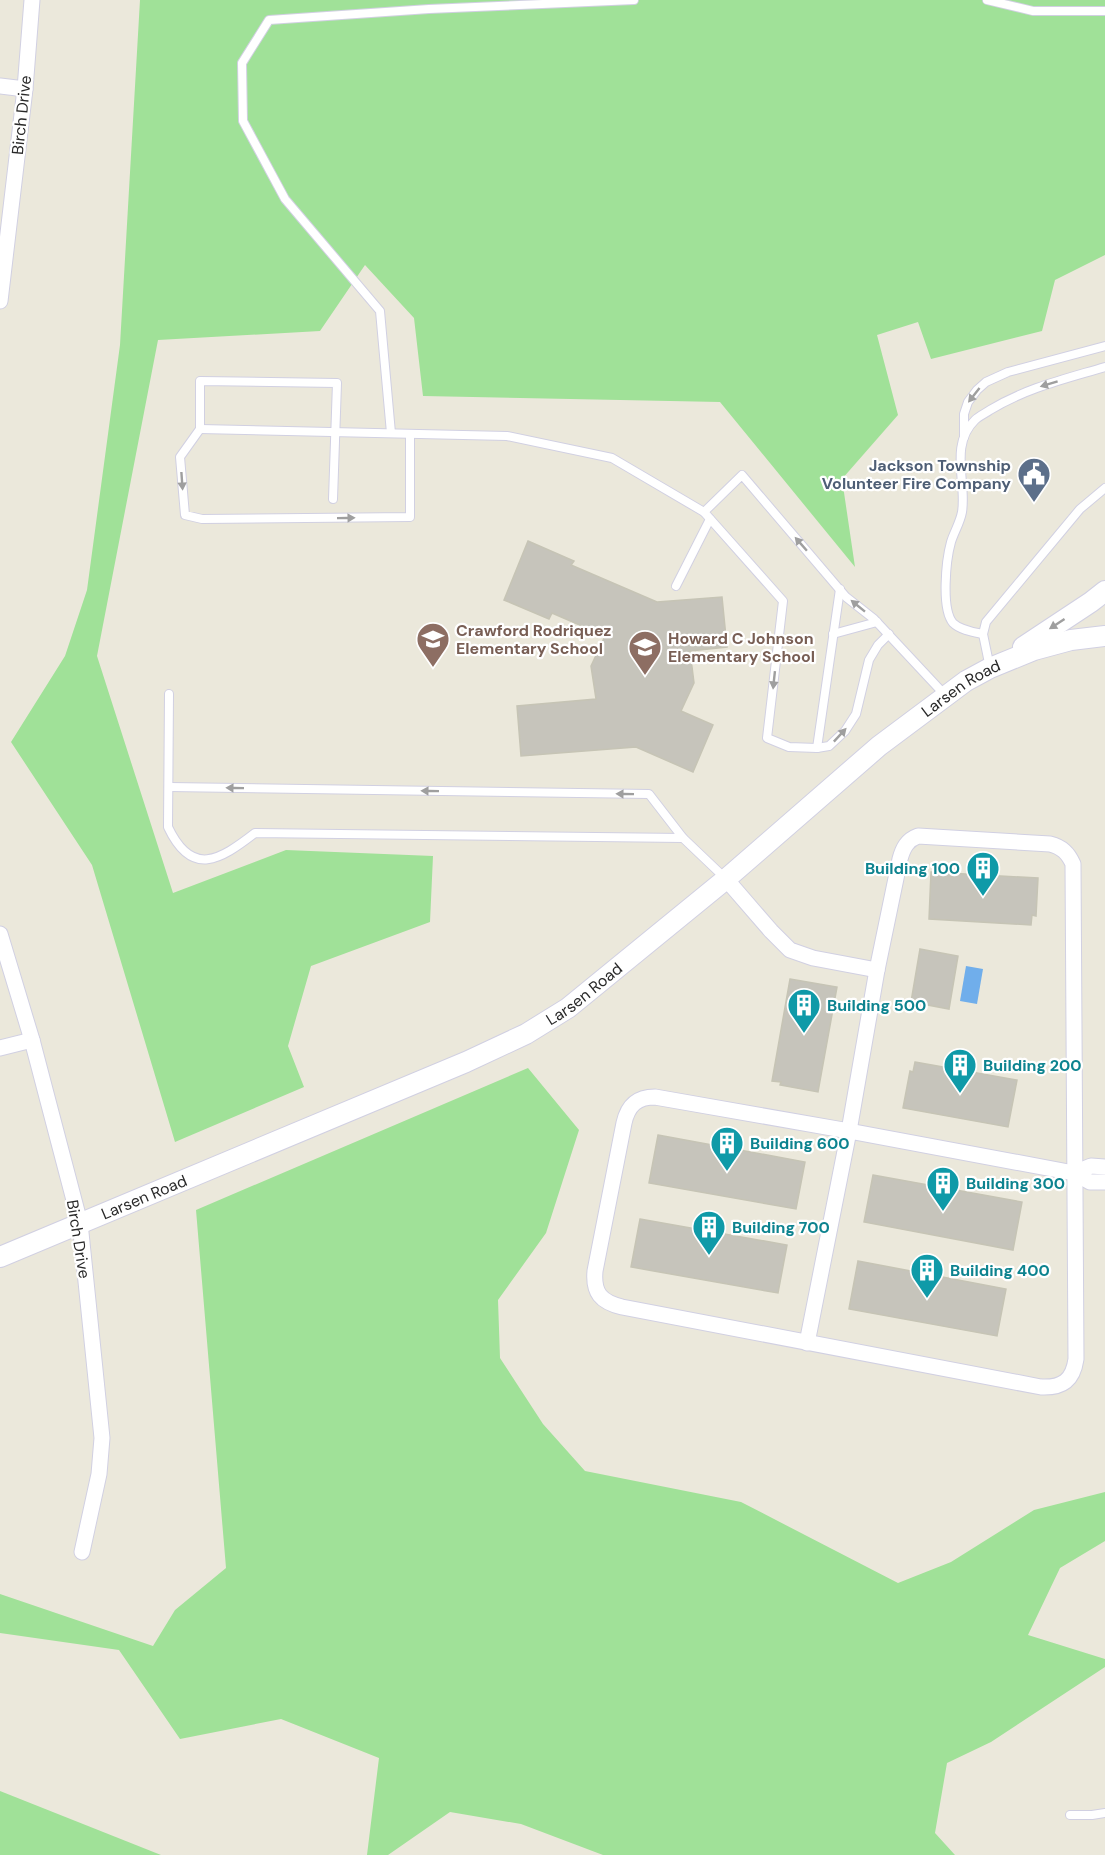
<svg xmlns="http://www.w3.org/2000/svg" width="1105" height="1855" viewBox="0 0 1105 1855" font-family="'DM Sans',sans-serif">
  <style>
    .green { fill: #a0e198 }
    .water { fill: #70aeeb }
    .building { fill: #c6c4bb; stroke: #c6c4b5; stroke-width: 1.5 }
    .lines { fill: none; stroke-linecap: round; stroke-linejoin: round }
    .service-casing { stroke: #d1d0e2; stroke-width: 10 }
    .minor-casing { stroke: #d1d0e2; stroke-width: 17 }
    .tertiary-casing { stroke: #d1d0e2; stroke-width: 22 }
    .service { stroke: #fff; stroke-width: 8 }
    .minor { stroke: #fff; stroke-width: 15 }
    .tertiary { stroke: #fff; stroke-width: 20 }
    .oneway { fill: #9f9f9f }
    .labels { text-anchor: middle; stroke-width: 4.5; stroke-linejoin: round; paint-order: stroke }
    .street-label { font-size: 16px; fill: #292929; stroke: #fff }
    .service-label { font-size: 16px; font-weight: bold; fill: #4e5e75; stroke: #fff; text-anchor: end }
    .education-label { font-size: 16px; font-weight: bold; fill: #785e54; stroke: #fff; text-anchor: start }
    .culture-label { font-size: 16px; font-weight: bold; fill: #0d838f; stroke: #fff; text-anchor: start }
  </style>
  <rect width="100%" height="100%" fill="#ebe8db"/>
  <g class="green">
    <polygon points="140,0 1105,0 1105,255 1055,280 1042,331 931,359 918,322 877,335 898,415 842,479 855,567 720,402 423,396 414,318 365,265 320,331 158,340 97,656 173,893 286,850 433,856 430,922 311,966 288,1046 304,1087 175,1142 92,865 11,742 65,656 87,590 120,345"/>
    <polygon points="528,1068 579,1130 546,1233 498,1300 500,1358 543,1424 585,1471 741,1502 898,1583 951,1562 1034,1510 1105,1492 1105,1541 1060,1568 1028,1635 1105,1659 1105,1667 991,1742 947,1763 935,1833 955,1855 603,1855 521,1824 450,1812 388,1855 367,1855 379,1758 281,1719 180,1739 119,1650 0,1633 0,1594 153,1646 175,1610 226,1568 196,1210"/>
    <polygon points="0,1791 161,1855 0,1855"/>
  </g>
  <polygon class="water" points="966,966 983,969 977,1004 960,1001"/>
  <g class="building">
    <polygon points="528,541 574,561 571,565 657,602 722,597 727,647 690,651 694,683 681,711 713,725 693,772 636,747 521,756 517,706 596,699 591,666 605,636 552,613 549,619 504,600"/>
    <polygon points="931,872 1038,878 1036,916 1032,915 1031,925 929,919"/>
    <polygon points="920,949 958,956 949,1009 911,1002"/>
    <polygon points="790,979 837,987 818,1092 780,1085 781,1082 772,1081"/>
    <polygon points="915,1062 1017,1080 1008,1127 903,1108 910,1071 913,1072"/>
    <polygon points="658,1135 805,1162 796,1209 649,1183"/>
    <polygon points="873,1175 1022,1202 1013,1250 864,1222"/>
    <polygon points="640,1219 787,1245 778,1293 631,1267"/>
    <polygon points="858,1261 1006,1289 997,1336 849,1309"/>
  </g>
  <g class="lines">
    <defs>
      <g id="service">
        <polyline points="987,0 1033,11 1105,11"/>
        <polyline points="200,429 507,436 612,458 704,512"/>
        <polyline points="391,433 380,311 285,199 243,121 242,63 269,20 429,9 634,0"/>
        <polyline points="964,437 964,414 968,402 977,390 986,382 1008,372 1105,346"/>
        <polyline points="333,499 337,383 200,381 200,429 180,457 185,515 202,519 410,517 410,434"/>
        <polyline points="676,586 710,519"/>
        <polyline points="833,634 877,622"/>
        <polyline points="889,634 878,645 869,660 856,714 845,731 829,746 817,748 789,747 767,738 783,601 704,512 742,475 846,597 874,619 945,695"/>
        <path d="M983,634C973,632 960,630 953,623C941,609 946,560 951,542C954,532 960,523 962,512C967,483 949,445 975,420C979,416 986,413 990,410C1026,388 1065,379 1105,367"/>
        <polyline points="990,668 983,634 986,622 1080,509 1105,488"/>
        <path d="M169,694L168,827C192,878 220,860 255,833L683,838L725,878"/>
        <polyline points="817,748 840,589"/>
        <polyline points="169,787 649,794 683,838"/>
        <polyline points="1070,1815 1092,1815 1105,1813"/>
      </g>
      <g id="minor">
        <polyline points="0,86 25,89"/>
        <polyline points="0,301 25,89 32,0"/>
        <path d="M918,836L1050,844C1062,847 1068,853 1073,864L1076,1359C1073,1380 1063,1388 1041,1387L622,1307C601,1302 593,1293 595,1271L624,1123C628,1105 637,1097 655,1097L849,1131L877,970L900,859C903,848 907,840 918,836Z"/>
        <polyline points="726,879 771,931 790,950 813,958 877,970"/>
        <polyline points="0,934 32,1040 80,1223 102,1438 99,1474 82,1552"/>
        <polyline points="0,1048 32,1040"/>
        <polyline points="1074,1173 1091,1166 1105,1167"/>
        <polyline points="807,1343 849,1131 1074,1173 1090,1182 1105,1182"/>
      </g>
      <g id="tertiary">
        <polyline points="1023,647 1091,602 1105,591"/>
        <path id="s1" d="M0,1257L466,1062L526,1034L568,1008L726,879L879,746L966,681L990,668L1034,650L1071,640L1105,636"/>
      </g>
    </defs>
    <use href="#service" class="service-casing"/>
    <use href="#minor" class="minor-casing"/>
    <use href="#tertiary" class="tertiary-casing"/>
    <use href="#service" class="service"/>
    <use href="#minor" class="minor"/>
    <use href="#tertiary" class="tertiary"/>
  </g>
  <defs><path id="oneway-solid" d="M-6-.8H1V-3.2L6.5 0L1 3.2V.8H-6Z" transform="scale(1.5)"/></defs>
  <g class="oneway">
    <use href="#oneway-solid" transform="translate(1049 384) rotate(163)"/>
    <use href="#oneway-solid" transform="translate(974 395) rotate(128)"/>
    <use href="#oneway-solid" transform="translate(182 481) rotate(86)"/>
    <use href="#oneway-solid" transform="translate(346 518) rotate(-1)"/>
    <use href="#oneway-solid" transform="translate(801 544) rotate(-131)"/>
    <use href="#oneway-solid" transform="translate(858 606) rotate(-141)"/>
    <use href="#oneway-solid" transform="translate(1057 624) rotate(147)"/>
    <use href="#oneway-solid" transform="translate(774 680) rotate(96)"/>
    <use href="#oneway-solid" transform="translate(840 735) rotate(-47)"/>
    <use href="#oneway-solid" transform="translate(235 788) rotate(-179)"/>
    <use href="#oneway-solid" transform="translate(430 791) rotate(-179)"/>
    <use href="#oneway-solid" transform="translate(625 794) rotate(-179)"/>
  </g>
  <defs>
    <symbol id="civic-pin" viewBox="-11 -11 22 30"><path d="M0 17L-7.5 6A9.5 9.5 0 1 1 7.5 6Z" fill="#5c6f8a" stroke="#fff"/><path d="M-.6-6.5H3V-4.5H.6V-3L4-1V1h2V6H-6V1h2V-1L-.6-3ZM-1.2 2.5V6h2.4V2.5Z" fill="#fff"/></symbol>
    <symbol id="school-pin" viewBox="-11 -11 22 30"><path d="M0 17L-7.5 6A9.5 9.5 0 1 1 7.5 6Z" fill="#8d6e63" stroke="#fff"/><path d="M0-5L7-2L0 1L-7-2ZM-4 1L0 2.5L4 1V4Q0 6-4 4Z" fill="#fff"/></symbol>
    <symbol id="building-pin" viewBox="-11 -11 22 30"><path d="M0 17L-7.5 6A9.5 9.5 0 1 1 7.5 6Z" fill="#0f9aa8" stroke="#fff"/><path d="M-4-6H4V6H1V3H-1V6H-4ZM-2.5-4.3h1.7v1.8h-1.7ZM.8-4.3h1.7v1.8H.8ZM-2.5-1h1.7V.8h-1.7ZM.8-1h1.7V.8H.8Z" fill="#fff"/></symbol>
  </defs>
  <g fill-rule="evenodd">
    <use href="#civic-pin" x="1015" y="455" width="38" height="52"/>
    <use href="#school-pin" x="414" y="620" width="38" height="52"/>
    <use href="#school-pin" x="626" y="628" width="38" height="52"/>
    <use href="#building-pin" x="964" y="849" width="38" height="52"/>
    <use href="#building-pin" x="785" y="986" width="38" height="52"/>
    <use href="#building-pin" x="941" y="1046" width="38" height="52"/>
    <use href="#building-pin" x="708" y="1124" width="38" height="52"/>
    <use href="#building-pin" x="924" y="1164" width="38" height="52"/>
    <use href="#building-pin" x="690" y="1208" width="38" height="52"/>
    <use href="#building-pin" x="908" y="1251" width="38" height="52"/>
  </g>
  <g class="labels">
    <g class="street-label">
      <text transform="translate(21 115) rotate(-84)" y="6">Birch Drive</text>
      <text dy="6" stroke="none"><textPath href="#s1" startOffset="1128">Larsen Road</textPath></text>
      <text dy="6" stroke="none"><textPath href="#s1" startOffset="642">Larsen Road</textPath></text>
      <text dy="6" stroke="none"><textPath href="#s1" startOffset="156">Larsen Road</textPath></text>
      <text transform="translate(79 1239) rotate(81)" y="6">Birch Drive</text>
    </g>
    <g class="service-label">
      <text x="1011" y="471">Jackson Township<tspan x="1011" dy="18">Volunteer Fire Company</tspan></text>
    </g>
    <g class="education-label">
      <text x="456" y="636">Crawford Rodriquez<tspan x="456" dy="18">Elementary School</tspan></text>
      <text x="668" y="644">Howard C Johnson<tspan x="668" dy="18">Elementary School</tspan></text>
    </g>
    <g class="culture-label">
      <text x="960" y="874" text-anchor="end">Building 100</text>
      <text x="827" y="1011">Building 500</text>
      <text x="983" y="1071">Building 200</text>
      <text x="750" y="1149">Building 600</text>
      <text x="966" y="1189">Building 300</text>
      <text x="732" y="1233">Building 700</text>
      <text x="950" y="1276">Building 400</text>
    </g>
  </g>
</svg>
